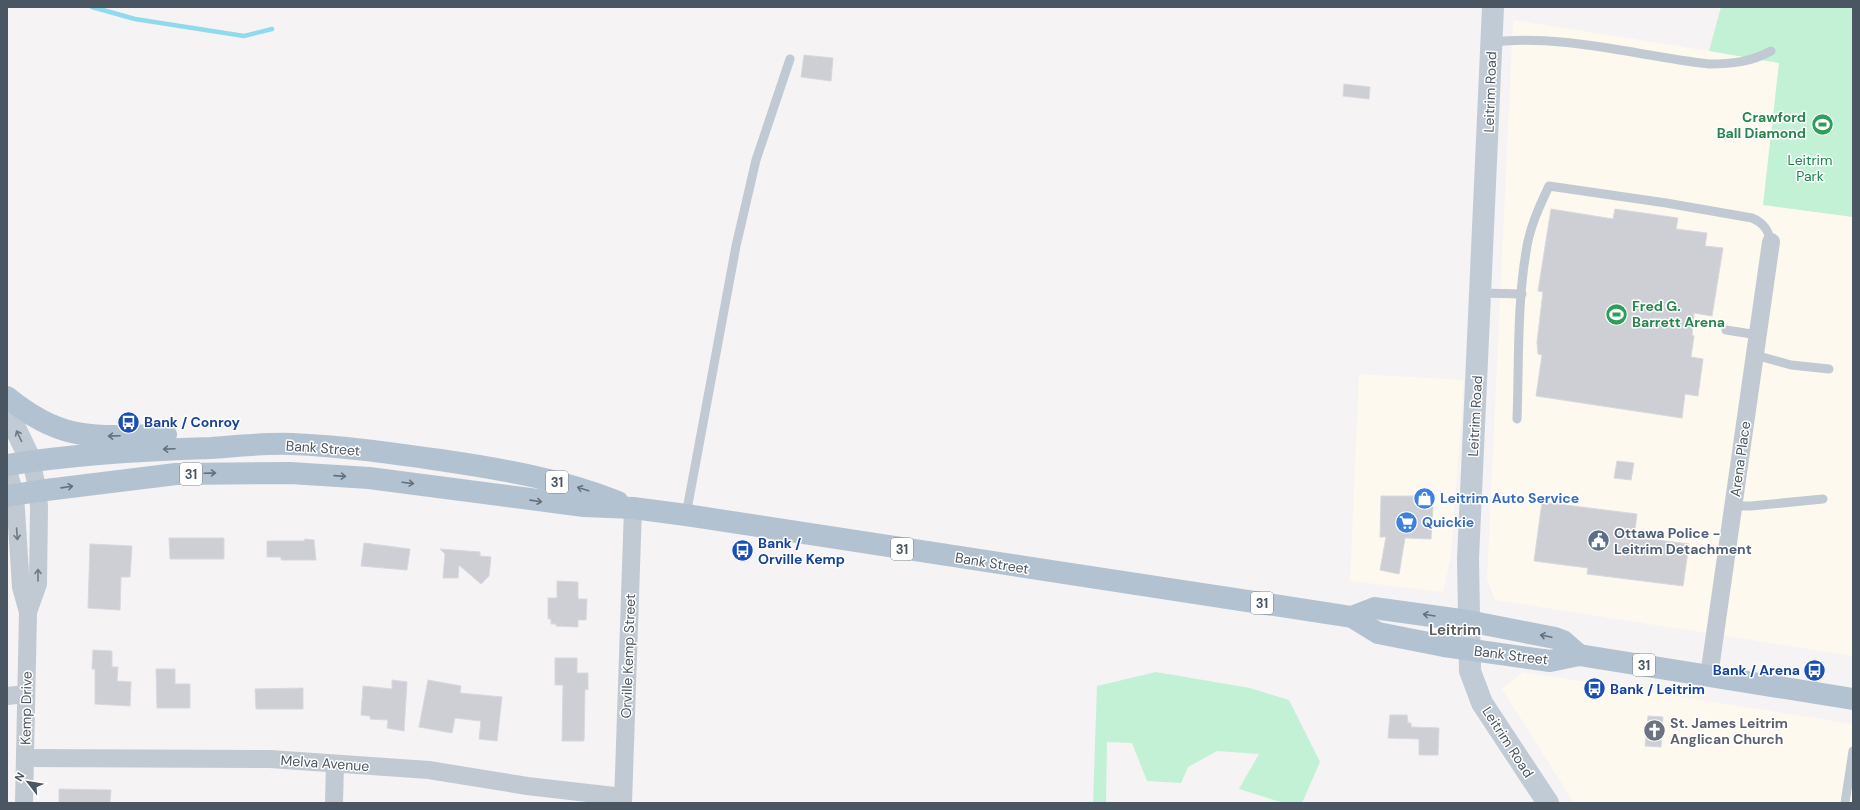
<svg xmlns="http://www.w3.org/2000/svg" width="1860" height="810" viewBox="0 0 1860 810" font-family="'DM Sans',sans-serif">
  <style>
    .commercial { fill: #fdf9ef }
    .green { fill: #c3f1d5 }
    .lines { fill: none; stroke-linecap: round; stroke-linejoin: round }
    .stream { stroke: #90daee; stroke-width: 4.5 }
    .building { fill: #cdcfd5; stroke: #d7d9de }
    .service { stroke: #c1cad2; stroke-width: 9 }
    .minor { stroke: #c1cad2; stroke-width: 18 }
    .secondary { stroke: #c1cbd6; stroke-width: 22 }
    .primary { stroke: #b3c2d1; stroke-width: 22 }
    .oneway { stroke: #6e7984 }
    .oneway2 { stroke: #64717d }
    .oneway3 { stroke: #6e7983 }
    .labels { text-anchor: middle; stroke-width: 3; stroke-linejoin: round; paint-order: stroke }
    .shield { fill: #fff; stroke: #808990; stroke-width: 1 }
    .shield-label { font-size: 13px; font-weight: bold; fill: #4a5661 }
    .street-label { font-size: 14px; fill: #4a5661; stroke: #fff }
    .leisure-label { font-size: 14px; font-weight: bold; fill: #27864d; stroke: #fff; text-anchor: end }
    .park-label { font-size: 14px; fill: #17864f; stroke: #fff }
    .transit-label { font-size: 14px; font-weight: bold; fill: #164399; stroke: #fff; text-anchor: start }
    .shop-label { font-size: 14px; font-weight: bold; fill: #366cbe; stroke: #fff; text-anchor: start }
    .service-label { font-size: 14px; font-weight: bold; fill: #4e5e75; stroke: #fff; text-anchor: start }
    .worship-label { font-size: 14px; font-weight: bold; fill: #5b616d; stroke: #fff; text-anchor: start }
    .neighbourhood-label { font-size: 15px; font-weight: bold; fill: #5f6368; stroke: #fff }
  </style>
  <rect width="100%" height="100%" fill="#f5f3f3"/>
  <g class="commercial">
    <polygon points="1513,20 1779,62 1763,204 1853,217 1853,656 1495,600 1487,579"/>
    <polygon points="1359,374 1464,380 1451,556 1443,592 1350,581"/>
    <polygon points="1523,672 1853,724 1853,803 1574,803 1502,689"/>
  </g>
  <g class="green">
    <polygon points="1721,7 1853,7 1853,217 1763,205 1779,63 1709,51"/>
    <polygon points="1156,672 1250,688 1289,700 1320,762 1302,803 1284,803 1239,789 1259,754 1217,751 1188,767 1181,783 1147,781 1132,743 1107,742 1106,803 1093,803 1097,686"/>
  </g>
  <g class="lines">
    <polyline class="stream" points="92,7 135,19 244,36 272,29"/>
  </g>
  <g class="building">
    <polygon points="804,55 833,58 831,81 801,77"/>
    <polygon points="1344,84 1370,87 1369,99 1343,96"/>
    <polygon points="1551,209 1613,219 1615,209 1678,218 1676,229 1707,233 1705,246 1723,248 1712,316 1694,313 1692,335 1694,336 1691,357 1703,359 1698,396 1685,394 1682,418 1536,396 1542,355 1538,354 1537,342 1543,292 1538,291"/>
    <polygon points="1617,461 1634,463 1631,480 1614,478"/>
    <polygon points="1417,494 1431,494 1431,507 1433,507 1431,539 1405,538 1399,574 1380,570 1386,537 1380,537 1381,496 1417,496"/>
    <polygon points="1542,502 1637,514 1634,537 1689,544 1683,586 1587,574 1588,568 1534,561"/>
    <polygon points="169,538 224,538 224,559 170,559"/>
    <polygon points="305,539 314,540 316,560 281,560 281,557 267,557 267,541 304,541"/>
    <polygon points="364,543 410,549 407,570 361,566"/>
    <polygon points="90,544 132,546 130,577 121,577 120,610 88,608"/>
    <polygon points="440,549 480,552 480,556 491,557 489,576 481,584 459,565 458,578 443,578 445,554"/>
    <polygon points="557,581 578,582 578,599 587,599 586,620 578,620 578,627 556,626 556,624 551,624 551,619 548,619 548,598 557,598"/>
    <polygon points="93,650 112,651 112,667 118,667 117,681 131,682 130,706 95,704 95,669 92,669"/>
    <polygon points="555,658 577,658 577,673 588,673 588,690 585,689 584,741 562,741 563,685 555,685"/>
    <polygon points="156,669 175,669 175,684 190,684 190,708 157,708"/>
    <polygon points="392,680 407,682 404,731 387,728 388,720 370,719 370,716 361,715 363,686 392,689"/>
    <polygon points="428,680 461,686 460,693 502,697 497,741 479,739 481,721 455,718 452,733 419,727"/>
    <polygon points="303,688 303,709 256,709 255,689"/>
    <polygon points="1390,715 1407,715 1408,723 1411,723 1411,727 1439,728 1438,755 1419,755 1419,739 1388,738"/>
    <polygon points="1648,716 1663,717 1661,747 1645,746"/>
    <polygon points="59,789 111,790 110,803 59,803"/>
  </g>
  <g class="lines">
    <g class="service">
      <path d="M1492,42C1564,34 1638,56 1709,64C1732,64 1751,62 1771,51"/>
      <polyline points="1481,293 1522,294"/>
      <polyline points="1726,330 1758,335"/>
      <polyline points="1755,355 1791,365 1829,369"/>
      <path d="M1517,419C1519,365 1517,305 1526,252C1529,229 1539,207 1549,186L1666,203L1752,218C1764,223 1768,230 1771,242"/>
      <polyline points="1734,506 1751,506 1823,499"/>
      <polyline points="686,515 736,246 756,160 790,59"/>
      <polyline points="1845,803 1853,751"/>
    </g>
    <g class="minor">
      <polyline points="7,467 15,495 21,587 28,612 24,803"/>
      <polyline points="28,612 38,584 39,507 38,491 31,461"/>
      <polyline points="1709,676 1771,242"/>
      <polyline points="7,696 26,694"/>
      <polyline points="25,758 270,759 429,770 527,786 623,797"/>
      <polyline points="334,803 335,765"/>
      <polyline points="623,803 633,508"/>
    </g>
    <g class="secondary">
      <polyline points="1493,7 1468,559 1470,671 1482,703 1548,803"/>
      <polyline points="7,411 31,461"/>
    </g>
    <g class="primary">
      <path d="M7,397C64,444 97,436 166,435"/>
      <path d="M7,465C74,454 143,450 211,448C238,446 265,443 292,444C342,446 391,453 440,460C501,469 561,479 618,502"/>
      <polyline points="7,496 38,491 176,474 290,473 369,478 584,506 633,508 686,515 1352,617 1378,633 1444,646 1550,661 1579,655 1853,699"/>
      <polyline points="1352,617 1375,608 1381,609 1468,621 1555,638 1563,641 1579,655"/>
    </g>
  </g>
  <defs><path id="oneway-shaft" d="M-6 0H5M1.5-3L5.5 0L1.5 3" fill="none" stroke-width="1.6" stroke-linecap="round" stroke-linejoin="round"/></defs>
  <use class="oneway" href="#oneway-shaft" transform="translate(19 436) rotate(-116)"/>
  <g class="oneway2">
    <use href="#oneway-shaft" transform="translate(114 436) rotate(178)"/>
    <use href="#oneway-shaft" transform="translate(169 449) rotate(178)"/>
    <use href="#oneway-shaft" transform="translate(210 473) rotate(-2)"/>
    <use href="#oneway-shaft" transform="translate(340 476) rotate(4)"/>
    <use href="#oneway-shaft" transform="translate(408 483) rotate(7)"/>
    <use href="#oneway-shaft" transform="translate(67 487) rotate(-8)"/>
    <use href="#oneway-shaft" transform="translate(583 489) rotate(-162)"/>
    <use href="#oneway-shaft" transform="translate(536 501) rotate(8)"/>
    <use href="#oneway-shaft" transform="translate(1429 615) rotate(-171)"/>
    <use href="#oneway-shaft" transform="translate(1546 636) rotate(-168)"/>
  </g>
  <g class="oneway3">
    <use href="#oneway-shaft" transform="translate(17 534) rotate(86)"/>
    <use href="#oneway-shaft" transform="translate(38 575) rotate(-90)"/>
  </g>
  <defs>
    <symbol id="stadium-disc" viewBox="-11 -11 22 22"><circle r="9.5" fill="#2e9e5b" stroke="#fff"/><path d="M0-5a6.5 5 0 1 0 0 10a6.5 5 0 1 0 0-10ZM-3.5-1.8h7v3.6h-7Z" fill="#fff"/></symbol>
    <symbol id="bus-disc" viewBox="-11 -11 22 22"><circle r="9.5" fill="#1a4fb4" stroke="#fff"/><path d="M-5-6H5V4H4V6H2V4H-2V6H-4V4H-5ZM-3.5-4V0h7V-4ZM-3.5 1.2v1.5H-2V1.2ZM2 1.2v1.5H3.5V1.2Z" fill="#fff"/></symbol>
    <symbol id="shop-disc" viewBox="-11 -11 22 22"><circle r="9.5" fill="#3f7fe0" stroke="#fff"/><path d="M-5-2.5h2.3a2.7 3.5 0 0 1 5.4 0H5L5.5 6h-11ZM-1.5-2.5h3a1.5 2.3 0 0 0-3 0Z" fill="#fff"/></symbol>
    <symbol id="supermarket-disc" viewBox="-11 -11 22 22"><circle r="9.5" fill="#3f7fe0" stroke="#fff"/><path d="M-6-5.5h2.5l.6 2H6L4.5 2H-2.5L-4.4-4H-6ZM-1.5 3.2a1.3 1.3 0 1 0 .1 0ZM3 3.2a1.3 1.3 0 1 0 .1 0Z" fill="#fff"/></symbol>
    <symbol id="civic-disc" viewBox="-11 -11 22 22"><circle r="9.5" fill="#5c6f8a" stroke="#fff"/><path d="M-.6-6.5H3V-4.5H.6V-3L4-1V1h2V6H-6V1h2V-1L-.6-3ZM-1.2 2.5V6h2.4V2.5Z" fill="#fff"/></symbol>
    <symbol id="church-disc" viewBox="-11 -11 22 22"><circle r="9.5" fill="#6b7280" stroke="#fff"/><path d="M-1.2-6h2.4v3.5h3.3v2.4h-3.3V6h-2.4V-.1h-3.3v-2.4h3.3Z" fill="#fff"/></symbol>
  </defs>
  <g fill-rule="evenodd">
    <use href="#stadium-disc" x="1810" y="112" width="25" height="25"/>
    <use href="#stadium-disc" x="1604" y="302" width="25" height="25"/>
    <use href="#bus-disc" x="116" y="410" width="25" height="25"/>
    <use href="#shop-disc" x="1412" y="486" width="25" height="25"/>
    <use href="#supermarket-disc" x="1394" y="510" width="25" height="25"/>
    <use href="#civic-disc" x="1586" y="528" width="25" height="25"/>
    <use href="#bus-disc" x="730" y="538" width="25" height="25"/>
    <use href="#bus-disc" x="1802" y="658" width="25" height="25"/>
    <use href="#bus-disc" x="1582" y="676" width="25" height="25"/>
    <use href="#church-disc" x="1642" y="718" width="25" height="25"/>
  </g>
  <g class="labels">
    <g class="shield">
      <rect x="180" y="463" width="22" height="22" rx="3"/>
      <rect x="546" y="471" width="22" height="22" rx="3"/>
      <rect x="891" y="538" width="22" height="22" rx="3"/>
      <rect x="1251" y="592" width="22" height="22" rx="3"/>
      <rect x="1633" y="654" width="22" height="22" rx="3"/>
    </g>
    <g class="shield-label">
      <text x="191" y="479">31</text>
      <text x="557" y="487">31</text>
      <text x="902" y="554">31</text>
      <text x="1262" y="608">31</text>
      <text x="1644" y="670">31</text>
    </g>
    <g class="street-label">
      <text transform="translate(1490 92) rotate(-88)" y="5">Leitrim Road</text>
      <text transform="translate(1475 416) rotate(-87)" y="5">Leitrim Road</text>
      <text transform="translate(323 448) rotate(4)" y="5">Bank Street</text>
      <text transform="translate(1740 459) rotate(-82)" y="5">Arena Place</text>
      <text transform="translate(992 563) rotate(9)" y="5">Bank Street</text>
      <text transform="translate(1511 655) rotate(7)" y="5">Bank Street</text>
      <text transform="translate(628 656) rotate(-88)" y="5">Orville Kemp Street</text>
      <text transform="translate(26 708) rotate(-89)" y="5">Kemp Drive</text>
      <text transform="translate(1508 742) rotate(57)" y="5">Leitrim Road</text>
      <text transform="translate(325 763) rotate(4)" y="5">Melva Avenue</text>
    </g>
    <g class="leisure-label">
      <text x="1806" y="122">Crawford<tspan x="1806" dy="16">Ball Diamond</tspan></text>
      <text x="1632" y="311" text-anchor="start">Fred G.<tspan x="1632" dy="16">Barrett Arena</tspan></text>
    </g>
    <g class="park-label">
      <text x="1810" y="165">Leitrim<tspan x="1810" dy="16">Park</tspan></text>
    </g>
    <g class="transit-label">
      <text x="144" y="427">Bank / Conroy</text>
      <text x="758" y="548">Bank /<tspan x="758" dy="16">Orville Kemp</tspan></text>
      <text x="1800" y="675" text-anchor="end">Bank / Arena</text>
      <text x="1610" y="694">Bank / Leitrim</text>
    </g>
    <g class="shop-label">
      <text x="1440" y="503">Leitrim Auto Service</text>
      <text x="1422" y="527">Quickie</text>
    </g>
    <g class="service-label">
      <text x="1614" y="538">Ottawa Police -<tspan x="1614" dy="16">Leitrim Detachment</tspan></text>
    </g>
    <g class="worship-label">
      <text x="1670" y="728">St. James Leitrim<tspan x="1670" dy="16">Anglican Church</tspan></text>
    </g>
    <g class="neighbourhood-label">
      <text x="1455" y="635">Leitrim</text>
    </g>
  </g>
  <rect width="1860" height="810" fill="none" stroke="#4a5661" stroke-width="16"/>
  <g transform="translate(28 782) rotate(301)" stroke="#ffffff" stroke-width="3" paint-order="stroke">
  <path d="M0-3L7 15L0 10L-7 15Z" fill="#4a5661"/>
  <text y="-6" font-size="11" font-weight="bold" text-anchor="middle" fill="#4a5661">N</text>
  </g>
</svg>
